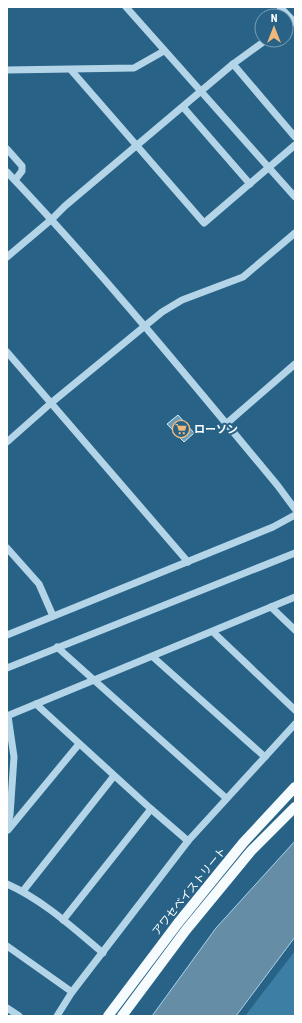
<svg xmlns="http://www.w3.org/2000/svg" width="302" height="1023" viewBox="0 0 302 1023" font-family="'Roboto Condensed','Noto Sans JP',sans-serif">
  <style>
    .green { fill: #3c7ea4 }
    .water { fill: #668da6; stroke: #a8d2e9 }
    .building { fill: #6c9ebc; stroke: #d7ebf7 }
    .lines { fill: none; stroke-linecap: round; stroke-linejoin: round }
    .minor { stroke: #b4d5e8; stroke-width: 7 }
    .major { stroke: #f6fbfe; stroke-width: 10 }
    .labels { text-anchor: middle; stroke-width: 4; stroke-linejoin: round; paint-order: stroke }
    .poi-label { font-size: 11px; font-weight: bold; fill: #fff; stroke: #286387; text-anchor: start }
    .street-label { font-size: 11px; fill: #fff; stroke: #286387 }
  </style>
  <rect width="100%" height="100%" fill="#286387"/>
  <polygon class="green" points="295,951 295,1016 245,1016"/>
  <polygon class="water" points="295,841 295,937 236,1016 152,1016 216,928"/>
  <polygon class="building" points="178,415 194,433 184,442 167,424"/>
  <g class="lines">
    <g class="minor">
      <polyline points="126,7 295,197"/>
      <polyline points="280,7 295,23"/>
      <polyline points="233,64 295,137"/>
      <polyline points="7,70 134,68 164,51"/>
      <polyline points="71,70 204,223 295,145"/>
      <polyline points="183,107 250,184"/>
      <polyline points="7,149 22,166 22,171 15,180"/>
      <path d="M7,172C102,272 190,380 278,486L295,509"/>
      <polyline points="7,257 52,219 65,206 233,64 266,40"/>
      <polyline points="7,352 188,562"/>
      <polyline points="226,424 295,364"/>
      <polyline points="7,442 51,403 162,312 182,300 243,277 295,233"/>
      <polyline points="7,548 39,584 53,616"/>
      <polyline points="271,607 295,630"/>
      <polyline points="213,632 295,710"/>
      <polyline points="7,635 273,527 295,515"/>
      <polyline points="57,647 226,798"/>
      <polyline points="153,657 265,757"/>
      <polyline points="7,668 295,553"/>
      <polyline points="36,704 151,809 188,841"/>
      <polyline points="7,716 295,597"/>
      <polyline points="7,828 10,815 14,757 8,716"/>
      <polyline points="8,830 79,744"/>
      <path d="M7,884C43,900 73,928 103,953"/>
      <polyline points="23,891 114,776"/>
      <polyline points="63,920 151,809"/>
      <polyline points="7,946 72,992"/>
      <polyline points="7,1008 19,1016"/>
      <polyline points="57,1016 72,992 188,841 295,724"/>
    </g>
    <g class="major">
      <polyline points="108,1016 178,923 243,843 295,787"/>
      <polyline points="122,1016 186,930 251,851 295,807"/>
    </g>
  </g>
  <defs>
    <symbol id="supermarket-ring" viewBox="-11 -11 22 22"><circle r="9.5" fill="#286387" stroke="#f0b87a" stroke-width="1.5"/><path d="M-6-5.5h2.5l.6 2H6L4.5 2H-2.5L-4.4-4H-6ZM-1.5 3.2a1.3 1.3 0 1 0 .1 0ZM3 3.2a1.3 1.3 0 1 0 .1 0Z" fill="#f0b87a"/></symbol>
  </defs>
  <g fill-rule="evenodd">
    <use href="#supermarket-ring" x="171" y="419" width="20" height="20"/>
  </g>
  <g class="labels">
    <g class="poi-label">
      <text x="194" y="433">ローソン</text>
    </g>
    <g class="street-label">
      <text transform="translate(189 891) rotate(-51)" y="4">アワセベイストリート</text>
    </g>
  </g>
  <rect width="302" height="1023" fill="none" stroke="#ffffff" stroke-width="16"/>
  <g transform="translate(274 28)"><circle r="19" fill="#286387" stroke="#7ea1b7"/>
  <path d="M0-3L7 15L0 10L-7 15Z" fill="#f0b87a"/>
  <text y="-6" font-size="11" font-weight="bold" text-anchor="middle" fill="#ffffff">N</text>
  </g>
</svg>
